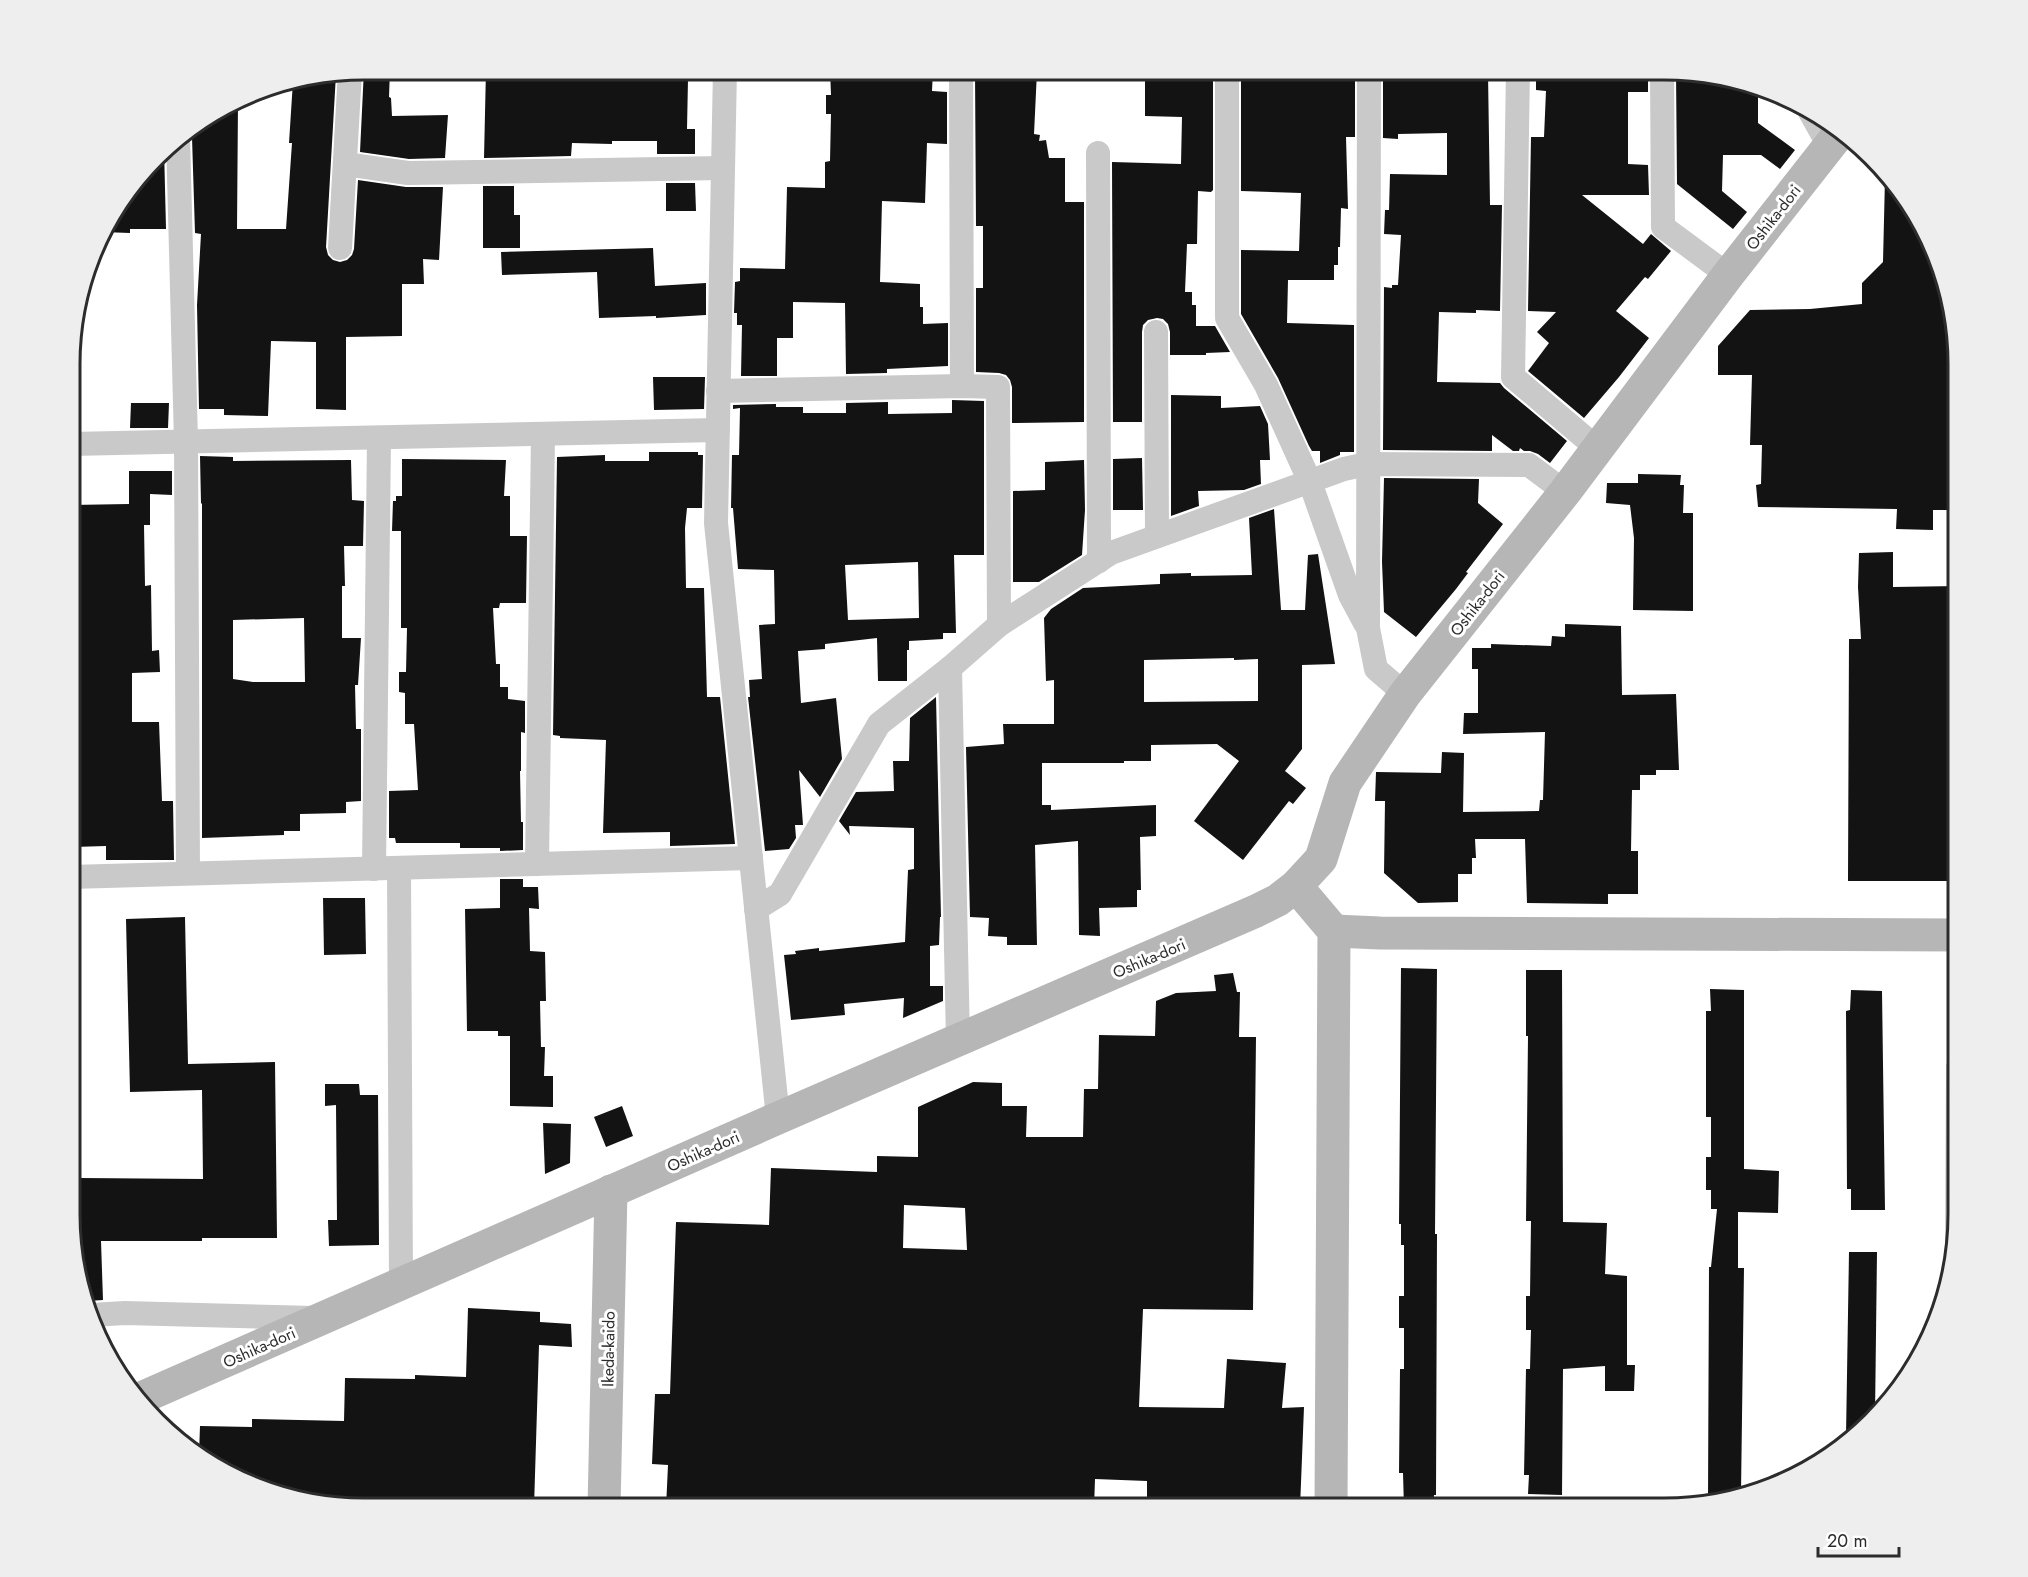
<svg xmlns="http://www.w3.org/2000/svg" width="2028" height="1577" viewBox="0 0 2028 1577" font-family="Jost,sans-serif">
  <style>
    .building { fill: #131313; fill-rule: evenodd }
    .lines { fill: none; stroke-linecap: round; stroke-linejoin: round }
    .street { stroke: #c9c9c9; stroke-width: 24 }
    .secondary { stroke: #b6b6b6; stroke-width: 33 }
    .labels { text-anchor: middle; stroke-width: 6; stroke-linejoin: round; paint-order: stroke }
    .street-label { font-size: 16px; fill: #2c2c2c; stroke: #fff }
    .rim { fill: none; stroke: #2c2c2c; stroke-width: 3 }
  </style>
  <rect width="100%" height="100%" fill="#fff"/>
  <g class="building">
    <polygon points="364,69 390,69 389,97 391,98 392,116 448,115 445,158 409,159 360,152"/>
    <polygon points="486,69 655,69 655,77 688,79 687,129 695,129 695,154 657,154 657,141 612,141 612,144 572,143 571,156 484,158"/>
    <polygon points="830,69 933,69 932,91 947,92 947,144 927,143 925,203 882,201 880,282 920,284 920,307 923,307 923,324 948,323 948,366 887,369 887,373 846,374 845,303 793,302 793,338 777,338 777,376 733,376 741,376 742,325 737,325 737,313 734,313 735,282 740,281 740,268 785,269 787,187 825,188 825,162 830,161 831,114 826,114 826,95 831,95"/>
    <polygon points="1145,69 1213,69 1213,190 1211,192 1198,191 1197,244 1187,244 1185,292 1192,292 1192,305 1196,305 1196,326 1215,326 1230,352 1206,353 1206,355 1170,355 1170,332 1168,324 1163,319 1157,318 1148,320 1143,325 1142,332 1142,422 1113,422 1112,162 1181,164 1182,117 1145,116"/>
    <polygon points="1241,69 1355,69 1355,137 1346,137 1348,209 1341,208 1340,247 1338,247 1338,265 1334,265 1334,280 1288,280 1287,323 1354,325 1354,452 1340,452 1340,455 1320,463 1320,451 1312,451 1309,446 1278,378 1241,314 1241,250 1299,251 1301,193 1241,191"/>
    <polygon points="1383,69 1488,73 1490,205 1502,205 1500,311 1476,310 1476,313 1439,312 1437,382 1500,383 1504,388 1567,441 1550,463 1538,454 1530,451 1524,451 1520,448 1519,451 1513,451 1492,435 1492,451 1383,450 1384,287 1392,288 1392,285 1398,285 1401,235 1384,234 1385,210 1389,210 1390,174 1447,175 1447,133 1398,134 1398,139 1383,138"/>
    <polygon points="975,70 1037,71 1034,134 1040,135 1039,141 1046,140 1049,158 1065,158 1065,202 1084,202 1084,422 1012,423 1012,387 1010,380 1006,375 999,373 976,372 976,288 983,288 983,226 976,226"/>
    <polygon points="1536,70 1648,70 1648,92 1628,92 1628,164 1648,165 1649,195 1582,195 1643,244 1651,234 1671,251 1648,279 1645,277 1616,311 1649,338 1619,377 1584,418 1528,371 1549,343 1537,332 1556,312 1528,311 1531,137 1544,137 1546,91 1536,90"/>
    <polygon points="1676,70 1684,70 1758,87 1758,123 1795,150 1780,169 1761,155 1723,155 1722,191 1747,212 1733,229 1677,184"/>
    <polygon points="336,74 326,247 328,255 333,260 340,262 347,260 352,255 354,249 358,180 406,187 443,187 439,260 423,259 424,284 402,284 402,336 346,337 346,410 316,409 316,342 271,341 268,416 224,415 224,409 199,409 197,305 201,234 195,233 192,137 190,130 238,102 237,229 286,229 292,143 289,143 293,81"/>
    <polygon points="164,148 166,229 130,229 130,233 103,232 108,216"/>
    <polygon points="1885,178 1936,250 1947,304 1948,401 1954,401 1953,510 1933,510 1933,530 1896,529 1897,509 1758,507 1756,485 1761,484 1762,445 1750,445 1752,375 1718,375 1718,346 1750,310 1810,309 1862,304 1862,283 1883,262"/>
    <polygon points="666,183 695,183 696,211 666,211"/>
    <polygon points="483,186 514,186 514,215 520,215 520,248 483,248"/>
    <polygon points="653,248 655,286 706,283 706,315 656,318 656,316 599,318 597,272 502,275 501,252"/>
    <polygon points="653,377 705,377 704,409 654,410"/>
    <polygon points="1171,395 1221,396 1221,408 1260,406 1268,424 1270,460 1260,460 1261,484 1244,490 1198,491 1199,506 1171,516"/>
    <path d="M952,400L984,401V555H954L956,633H943V639L909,641V650H907V681H878L877,638L825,644V649L798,651L801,703L836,698L842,759L820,797L799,770L803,825H795L796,838L789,849L765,851L748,697H750L749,680L762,679L759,625L775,624L774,570L738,569L733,508H731L732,455H739L740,408L733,409V405L776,404V407H803V413H846V403L888,402V414L952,413ZM918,562L919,618L848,620L845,565Z"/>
    <polygon points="131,403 169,403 168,428 130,428"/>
    <polygon points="649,452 698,452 698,455 703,455 702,508 687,508 685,528 686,588 704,588 707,697 720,697 735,844 670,846 670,832 603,833 606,740 560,738 560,736 553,735 557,457 605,455 605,461 649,461"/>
    <path d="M200,456L233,457V461L351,460L352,500L364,501L363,546H344L345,586H342V638H361L358,685H355L356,729H361V801L346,802V813L300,814V831H284V835L202,838V504L201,503ZM304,618L305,682H253L233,679V620Z"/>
    <polygon points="1142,458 1143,510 1113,510 1113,459"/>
    <polygon points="402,459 506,460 504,496 510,496 510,536 527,536 526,603 500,603 499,608 493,608 496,664 500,664 500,687 508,687 508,699 525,701 525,733 521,732 521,771 520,771 521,822 523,822 523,850 500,851 500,848 460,848 460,843 396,843 395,838 389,838 389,791 418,790 414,724 405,724 405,693 399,692 399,672 406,672 407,628 401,628 401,531 392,531 393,501 396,501 396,496 402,496"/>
    <polygon points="1084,460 1085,510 1082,555 1039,582 1013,582 1013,491 1045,490 1045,462"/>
    <polygon points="129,471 172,471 172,495 150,494 150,525 144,525 145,586 151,585 152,651 159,650 160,672 132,673 132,722 159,722 162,801 173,801 174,860 106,860 106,846 73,847 73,844 70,844 71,505 129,504"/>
    <polygon points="1638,474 1681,475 1680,485 1684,485 1683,513 1693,513 1693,611 1633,610 1634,538 1630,505 1606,503 1607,483 1638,483"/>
    <polygon points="1384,478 1479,479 1478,503 1503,524 1466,572 1468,573 1456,589 1416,637 1384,612 1382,562"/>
    <path d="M1274,509L1281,610H1305L1308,555L1318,554L1335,664L1302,665V749L1285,771L1306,788L1293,804L1289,801L1243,860L1194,821L1239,761L1217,744L1151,745V761H1124V763H1042V805H1051V810L1156,805V836L1140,837L1141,890H1137V907L1099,908L1100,936L1079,935L1078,841L1035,845L1037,945H1007V937L988,936L989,918L970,917L966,747L1004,744L1003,724H1054V680L1046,681L1044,618L1051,609L1083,588L1160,584V574L1191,573V576L1252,575L1249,518ZM1234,658V660L1258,659V701L1144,702V660Z"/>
    <polygon points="1893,552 1893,587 1959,586 1959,734 1955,734 1955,881 1848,881 1849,639 1861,639 1858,587 1859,553"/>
    <polygon points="1565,624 1621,626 1622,695 1676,694 1679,770 1656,770 1656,775 1640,775 1640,790 1632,790 1631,851 1638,851 1638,894 1608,894 1608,904 1527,903 1525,839 1475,839 1476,858 1472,858 1472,874 1458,874 1458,902 1418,903 1384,873 1385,801 1375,801 1376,772 1441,773 1442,752 1464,753 1463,812 1539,811 1540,800 1543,800 1545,732 1463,734 1464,713 1478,713 1478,669 1472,669 1472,648 1491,648 1491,644 1551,646 1552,636 1565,637"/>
    <polygon points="936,697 941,917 940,917 939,945 930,946 930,986 943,986 943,1001 903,1018 904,998 844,1004 845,1015 791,1020 784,955 796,954 795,951 819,948 819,951 905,942 908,870 914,869 914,828 849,826 850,835 839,821 856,792 894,791 893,761 909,761 910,718"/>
    <polygon points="500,879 523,879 523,887 538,887 539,909 529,908 530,951 545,952 546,1001 540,1001 541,1047 545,1047 544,1076 553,1076 553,1107 510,1106 510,1036 498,1036 498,1031 467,1031 465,909 500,908"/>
    <polygon points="323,898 365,898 366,954 324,955"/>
    <polygon points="185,917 188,1064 275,1062 277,1238 202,1238 202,1241 101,1241 103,1300 88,1301 70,1233 72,1181 80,1181 80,1178 203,1179 202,1090 130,1092 126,919"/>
    <polygon points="1401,968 1437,969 1435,1234 1437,1234 1436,1495 1434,1495 1433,1508 1404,1508 1403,1473 1399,1473 1400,1369 1404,1369 1404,1328 1399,1328 1399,1296 1404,1296 1404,1245 1401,1245 1401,1224 1399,1224"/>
    <polygon points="1526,970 1562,970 1563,1222 1607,1223 1605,1274 1627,1276 1627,1365 1635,1365 1634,1391 1605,1391 1605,1366 1563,1369 1562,1495 1528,1494 1529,1475 1524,1475 1526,1369 1530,1369 1531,1330 1526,1330 1526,1296 1530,1296 1531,1221 1526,1221 1528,1036 1526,1036"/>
    <path d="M1233,973L1237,992H1240L1239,1037H1256L1253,1310L1143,1309L1139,1407L1224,1408L1227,1359L1286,1363L1282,1408L1304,1407L1300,1508H1147V1481L1095,1479L1094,1508H666L668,1465L652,1464L655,1394H670L676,1222L769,1225L771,1168L877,1172V1156L918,1157V1107L973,1082L1002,1083V1106H1027L1026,1137H1083L1084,1089H1098L1099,1035L1155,1036L1156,1001L1176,993L1216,991L1214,975ZM904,1205L965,1208L967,1250L903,1248Z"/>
    <polygon points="1710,989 1744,990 1744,1169 1779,1171 1778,1213 1738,1212 1738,1268 1744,1268 1741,1493 1708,1499 1709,1267 1711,1267 1717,1209 1711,1209 1711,1190 1706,1190 1706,1157 1711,1157 1711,1117 1706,1117 1706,1011 1711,1011"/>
    <polygon points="1851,990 1882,991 1885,1210 1851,1210 1851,1189 1847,1189 1846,1011 1850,1010"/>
    <polygon points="325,1084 359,1084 360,1095 378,1095 379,1245 329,1246 328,1220 337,1220 336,1105 325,1106"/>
    <polygon points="622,1106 633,1136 606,1147 594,1117"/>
    <polygon points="543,1123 571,1124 570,1163 545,1174"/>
    <polygon points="1849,1252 1877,1252 1875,1416 1846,1437"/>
    <polygon points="468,1308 540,1312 540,1322 571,1324 572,1347 539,1345 534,1507 462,1507 462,1505 416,1503 416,1507 344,1507 251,1486 199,1454 200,1426 252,1427 252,1419 344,1421 345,1378 415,1379 415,1375 466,1377"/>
  </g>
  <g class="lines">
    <g class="street">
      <polyline points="725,69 716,523 778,1118"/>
      <polyline points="961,69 962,386"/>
      <polyline points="1227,69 1227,318 1266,385 1310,482 1350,595 1365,623"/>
      <polyline points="1369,69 1368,628 1376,669 1405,694"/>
      <polyline points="1518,70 1513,377 1598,449"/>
      <polyline points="1662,70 1663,227 1728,275"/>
      <polyline points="1810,112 1829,146"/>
      <polyline points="178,137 186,441 188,873"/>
      <polyline points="1098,153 1099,561"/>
      <polyline points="345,164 408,173 723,168"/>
      <polyline points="340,248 350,71"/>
      <polyline points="1156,332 1157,536"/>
      <polyline points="718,391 962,386 998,387 999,625"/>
      <polyline points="71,444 718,430"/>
      <polyline points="950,668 958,1041"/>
      <polyline points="537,864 543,434"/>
      <polyline points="399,868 401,1284"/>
      <polyline points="374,869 379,438"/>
      <polyline points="70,877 751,858"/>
      <polyline points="756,909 780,894 879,724 950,668 999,625 1111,553 1344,469 1367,464 1529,465 1565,492"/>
      <polyline points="1957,1241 1958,1067"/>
      <polyline points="91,1315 125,1313 315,1318"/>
    </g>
    <g class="secondary">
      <polyline points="1296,886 1334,931 1331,1508"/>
      <polyline points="1334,931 1380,933 1959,935"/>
      <polyline points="141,1398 778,1118 1256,911 1278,900 1296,886 1321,859 1345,783 1405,694 1565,492 1728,275 1841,131"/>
      <polyline points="604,1508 611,1191"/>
    </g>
  </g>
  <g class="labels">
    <g class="street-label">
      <text transform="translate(1773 217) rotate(-52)" y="6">Oshika-dori</text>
      <text transform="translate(1477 603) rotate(-52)" y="6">Oshika-dori</text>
      <text transform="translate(1149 958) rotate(-23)" y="6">Oshika-dori</text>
      <text transform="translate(703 1151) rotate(-24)" y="6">Oshika-dori</text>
      <text transform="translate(259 1347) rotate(-24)" y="6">Oshika-dori</text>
      <text transform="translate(608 1349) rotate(-89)" y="6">Ikeda-kaido</text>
    </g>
  </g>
  <path d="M0 0H2028V1577H0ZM364 80H1664A284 284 0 0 1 1948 364V1214A284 284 0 0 1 1664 1498H364A284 284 0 0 1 80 1214V364A284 284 0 0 1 364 80Z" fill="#eee" fill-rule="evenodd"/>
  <path class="rim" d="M364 80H1664A284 284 0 0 1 1948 364V1214A284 284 0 0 1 1664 1498H364A284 284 0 0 1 80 1214V364A284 284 0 0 1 364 80Z"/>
  <path d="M1818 1547v9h81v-9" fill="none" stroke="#2c2c2c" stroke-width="3"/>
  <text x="1827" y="1547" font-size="18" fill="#2c2c2c" stroke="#ffffff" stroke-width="4.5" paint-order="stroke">20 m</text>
</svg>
